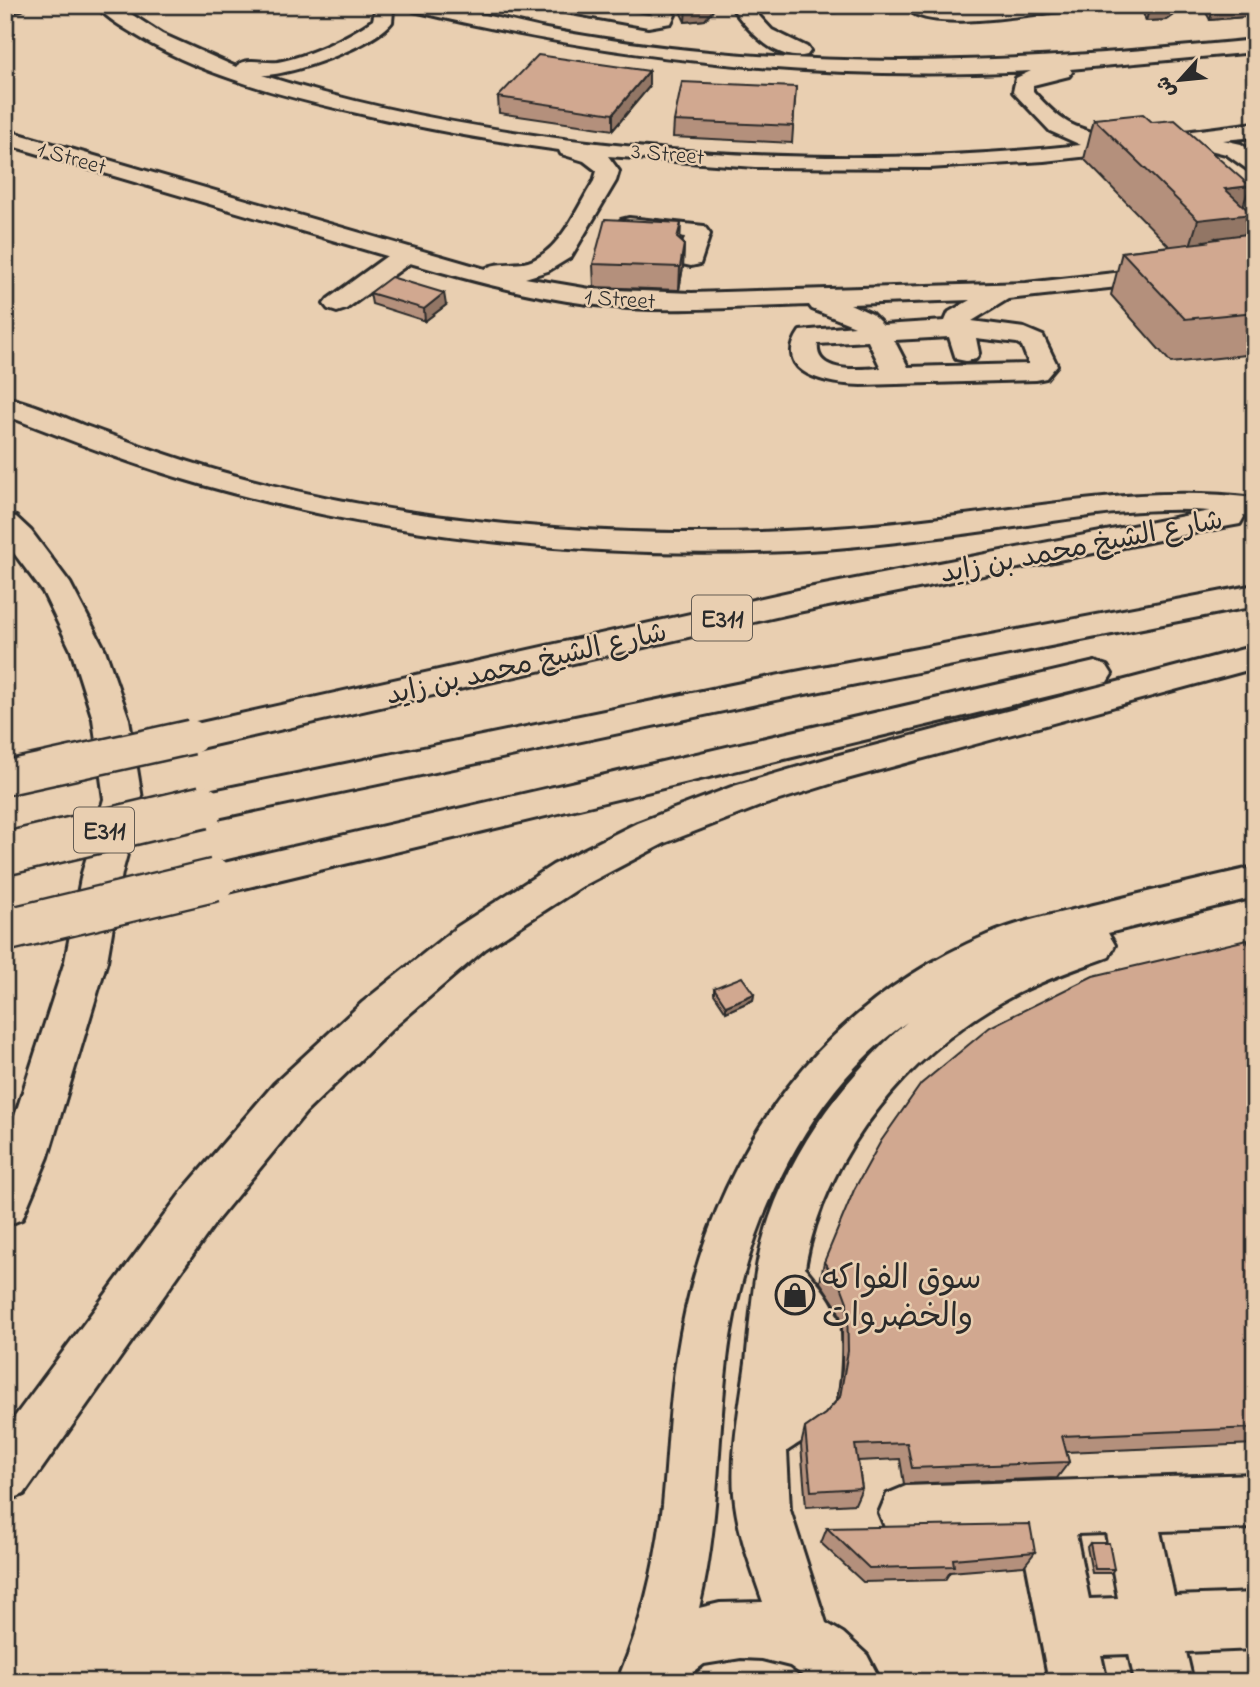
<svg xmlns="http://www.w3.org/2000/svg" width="1260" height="1687" viewBox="0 0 1260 1687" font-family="'Indie Flower','Playpen Sans Arabic',sans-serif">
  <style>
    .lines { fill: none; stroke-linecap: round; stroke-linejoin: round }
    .minor-casing { stroke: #2b2b2b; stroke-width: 6 }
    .highway-casing { stroke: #2b2b2b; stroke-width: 6 }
    .minor { fill: #e9cfb1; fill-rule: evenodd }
    .highway { fill: #e9cfb1; fill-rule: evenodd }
    .highway-bridge-far1-casing { stroke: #2b2b2b; stroke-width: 38; stroke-linecap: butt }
    .highway-bridge-casing { stroke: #2b2b2b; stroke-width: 46; stroke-linecap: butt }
    .highway-bridge-far1 { stroke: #e9cfb1; stroke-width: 33 }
    .highway-bridge { stroke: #e9cfb1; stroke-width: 41 }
    .wall { fill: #b4907c; stroke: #2b2b2b; stroke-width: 2 }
    .shaded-wall { fill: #927665; stroke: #2b2b2b; stroke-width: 2 }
    .building { fill: #d1a890; stroke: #2b2b2b; stroke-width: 2 }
    .labels { text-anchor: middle; stroke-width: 5; stroke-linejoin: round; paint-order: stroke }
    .far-street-label { font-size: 23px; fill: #2b2b2b; stroke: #e9cfb1 }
    .shield { fill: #e9cfb1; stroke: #645c53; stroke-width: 2 }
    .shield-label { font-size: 26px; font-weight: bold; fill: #2b2b2b }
    .street-label { font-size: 28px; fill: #2b2b2b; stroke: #e9cfb1 }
    .near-poi-label { font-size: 33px; fill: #2b2b2b; stroke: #e9cfb1; text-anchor: start }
  </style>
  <rect width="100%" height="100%" fill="#e9cfb1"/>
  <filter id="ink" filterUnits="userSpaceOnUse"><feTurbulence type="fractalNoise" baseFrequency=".0143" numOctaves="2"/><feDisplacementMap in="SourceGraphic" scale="14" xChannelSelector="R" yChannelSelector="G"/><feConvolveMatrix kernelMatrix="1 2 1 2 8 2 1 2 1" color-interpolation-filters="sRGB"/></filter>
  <g filter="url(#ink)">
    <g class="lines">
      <defs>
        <g id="minor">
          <polygon points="5,5 24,5 22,9 5,13"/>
          <path d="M96,5H117L162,34L236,67C245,56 265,64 278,62C309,56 347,38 373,20L375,11L372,5H391L393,11L392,22C375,45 291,76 262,75C511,153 821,173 1081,145L1050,131L1013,92L1016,78L1031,71C820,81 620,61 414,11L405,5C453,5 499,19 546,29C599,39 654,47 709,52C891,70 1073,58 1255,40V52L1070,69L1072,72L1069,76L1033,85V91C1062,123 1070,127 1111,137L1113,141L1255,123V137L1223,140L1241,144L1255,154V171L1247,169L1226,154L1190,145L1044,161L929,168L755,167L608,156L619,171L616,181L571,257L548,271L525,278L590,289L692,293L1026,283L1255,257V272L1008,299L972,321L1024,328L1043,336L1057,365L1046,378L1036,380L861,385C831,385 770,374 800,331L855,326L812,309L809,305C738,307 658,314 588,304C527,296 469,280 410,263L346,309L337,312L328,309L324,304L328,299L387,256L5,144V130L485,269C497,261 514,266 528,262C561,251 576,209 594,181L597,171L584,161L561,154L559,150C486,140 415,127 344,110C272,93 197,73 134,34C121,26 105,17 96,5ZM970,300L949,312L945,321L883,325L872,314L850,304ZM949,337L956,359L966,361L976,359L979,353L976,338L1017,343L1022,346L1029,364L908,367L894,340ZM868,341L881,368C862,369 814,375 818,344Z"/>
          <polygon points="551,5 593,5 648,15 653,15 643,5 664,5 675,15 671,23 648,27 560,11"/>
          <path d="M730,5H749L772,30L807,47L810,51L807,55C775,63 746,28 730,5Z"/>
          <polygon points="815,5 844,5 835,11 817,9"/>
          <path d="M912,5H930L933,9L942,10L997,5H1071L1062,11C1027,14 941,30 913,13Z"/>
          <polygon points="629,218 704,226 710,234 700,264 691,266 682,264 679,259 685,237 621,230 617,225 621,220"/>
          <path d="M1255,867V897L1108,933L1115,945L1109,957C1078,968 1046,979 1016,994C913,1048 825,1151 805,1268C818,1284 834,1301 839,1322C842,1341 840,1397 832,1413C823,1430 803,1440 787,1451L790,1510L826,1623L843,1633L867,1655L881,1682H812L790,1666L762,1659L741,1658L704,1664L680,1682H625L621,1672C643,1619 656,1562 663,1505C668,1455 669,1405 677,1356C706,1167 809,1011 987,935C1022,920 1061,913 1098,904C1150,891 1202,879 1255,867ZM907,1022C839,1083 782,1160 760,1251C752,1287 750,1325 746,1362C740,1406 731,1450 734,1494C737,1531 751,1567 763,1602L720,1603L699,1608C719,1526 717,1443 727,1360C741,1237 803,1094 907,1022Z"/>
          <path d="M1255,1474V1528L1160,1531L1174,1596L1255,1593V1649L1186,1652L1193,1682H1135L1129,1654L1101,1655L1107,1682H1049L1021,1536L906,1540L887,1532L879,1513L887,1494L906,1486ZM1106,1533L1118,1598L1089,1599L1076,1534Z"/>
        </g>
        <g id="highway">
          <path d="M5,397C32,403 58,415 83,425C129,442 175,458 222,472C369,514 524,531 676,533C770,534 864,528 957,516C1056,504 1154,485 1255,498V516L1243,515L1244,517L1240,524L1229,526L798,612L191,750L178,746L173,737L178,728L798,590L1210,511C1145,506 1079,517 1014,527C951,536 888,544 825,549C616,562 404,542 203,485C135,466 70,440 5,415Z"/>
          <polygon points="5,515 16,517 31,531 70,583 105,650 129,719 142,799 122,873 107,961 48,1157 22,1219 5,1226 5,1147 65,961 82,873 104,799 93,719 71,650 43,592 5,541"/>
          <polygon points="1255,585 1255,606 790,697 203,821 190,817 184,807 190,797 203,793 790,673"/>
          <polygon points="1255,646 1255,668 843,780 760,806 665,843 581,887 485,949 393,1028 306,1112 218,1219 24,1494 5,1502 5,1430 184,1189 274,1084 363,1002 457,927 553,865 637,823 734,786 839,755"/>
          <polygon points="1095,662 1107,666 1112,674 1107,682 215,895 201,891 195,880 201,869 215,865"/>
        </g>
      </defs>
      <use href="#minor" class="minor-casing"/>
      <use href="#highway" class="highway-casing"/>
      <use href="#minor" class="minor"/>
      <use href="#highway" class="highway"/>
      <defs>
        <polyline id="highway-bridge-far1" points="5,778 191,737"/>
        <g id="highway-bridge">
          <polyline points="5,854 203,807"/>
          <polyline points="6,930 215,880"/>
        </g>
      </defs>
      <use href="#highway-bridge-far1" class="highway-bridge-far1-casing"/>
      <use href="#highway-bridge" class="highway-bridge-casing"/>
      <use href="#highway-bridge-far1" class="highway-bridge-far1"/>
      <use href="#highway-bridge" class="highway-bridge"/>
    </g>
    <g class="wall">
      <polygon points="677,5 715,5 715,8 705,20 685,22"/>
      <polygon points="1140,5 1187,5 1166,20 1146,21"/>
      <polygon points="1202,5 1255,5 1255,16 1210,20"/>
      <polygon points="649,87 613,130 499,113 498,97"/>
      <polygon points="796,87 792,143 673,137 674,121"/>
      <polygon points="1094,119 1243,206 1245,234 1255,233 1255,354 1171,363 1111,295 1122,252 1169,246 1084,159"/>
      <polygon points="680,241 684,244 683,267 679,290 594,287 593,264"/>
      <polygon points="370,293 446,305 425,321 372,304"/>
      <polygon points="1255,958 1255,1444 1066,1452 1069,1462 1057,1478 904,1484 900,1459 858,1461 862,1488 855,1504 806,1507 801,1445 805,1428 825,1414 837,1400 842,1369 842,1321 836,1306 820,1282 824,1262"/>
      <polygon points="714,988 754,994 753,1000 726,1012 714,994"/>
      <polygon points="827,1528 1035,1552 1024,1566 950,1572 945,1580 863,1582 821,1543"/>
      <polygon points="1090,1543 1114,1569 1111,1573 1092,1573 1087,1547"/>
    </g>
    <g class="shaded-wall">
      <polygon points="699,5 715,5 715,8 705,20 685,22 686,7"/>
      <polygon points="1162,5 1187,5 1166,20 1146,21 1150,6"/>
      <polygon points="1214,5 1255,5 1255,16 1210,20"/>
      <polygon points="649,71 649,87 613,130 613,114"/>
      <polygon points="1250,186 1240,215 1252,214 1238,256 1216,238 1209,260 1206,242 1204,241 1198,261 1185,262 1198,220 1225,189"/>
      <polygon points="681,223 680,245 677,238"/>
      <polygon points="684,244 683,267 679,290 680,267"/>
      <polygon points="444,293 446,305 425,321 424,309"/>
      <polygon points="754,994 753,1000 726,1012 726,1006"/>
    </g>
    <g class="building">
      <polygon points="538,55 649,71 613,114 498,97"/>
      <polygon points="682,82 796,87 793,126 674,121"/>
      <polygon points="1143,114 1152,122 1175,120 1250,186 1225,189 1252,214 1198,220 1094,119"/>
      <polygon points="605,219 681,223 677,238 684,244 680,267 593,264"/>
      <polygon points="1255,233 1255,312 1185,319 1122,252 1206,242 1204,241 1218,239 1216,238"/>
      <polygon points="391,277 444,293 424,309 370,293"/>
      <polygon points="1247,940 1255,958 1255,1094 1250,1094 1255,1106 1255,1428 1062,1436 1069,1462 912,1468 907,1443 855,1445 862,1488 811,1491 805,1428 825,1414 840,1397 848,1351 847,1302 841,1286 824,1262 854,1190 881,1141 921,1084 990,1027 1093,976"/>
      <polygon points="742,977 754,994 726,1006 714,988"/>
      <polygon points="1030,1524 1035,1552 953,1559 954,1566 869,1568 827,1528"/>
      <polygon points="1090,1543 1109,1543 1114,1569 1095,1569"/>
    </g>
  </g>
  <defs>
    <symbol id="shop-ring" viewBox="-11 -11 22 22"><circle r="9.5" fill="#e9cfb1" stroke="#2b2b2b" stroke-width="1.5"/><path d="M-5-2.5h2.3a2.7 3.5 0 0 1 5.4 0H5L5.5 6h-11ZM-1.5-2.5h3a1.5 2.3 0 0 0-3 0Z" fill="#2b2b2b"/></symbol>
  </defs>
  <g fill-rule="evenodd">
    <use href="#shop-ring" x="773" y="1273" width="44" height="44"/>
  </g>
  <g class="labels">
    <g class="far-street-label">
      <text transform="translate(668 153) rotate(5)" y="8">3 Street</text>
      <text transform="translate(72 157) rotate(16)" y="8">1 Street</text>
      <text transform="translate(620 298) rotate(4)" y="8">1 Street</text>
    </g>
    <g class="shield">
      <rect x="692" y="595.5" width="60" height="45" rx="5"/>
      <rect x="74" y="807.5" width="60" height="45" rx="5"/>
    </g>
    <g class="shield-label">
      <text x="722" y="627">E311</text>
      <text x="104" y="839">E311</text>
    </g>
    <g class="street-label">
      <text transform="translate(1081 545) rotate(-11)" y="10">شارع الشيخ محمد بن زايد</text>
      <text transform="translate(526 662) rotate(-13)" y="10">شارع الشيخ محمد بن زايد</text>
    </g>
    <g class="near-poi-label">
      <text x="822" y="1288">سوق الفواكه<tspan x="822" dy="38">والخضروات</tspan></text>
    </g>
  </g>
  <rect width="1260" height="1687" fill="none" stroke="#e9cfb1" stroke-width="28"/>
  <rect x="14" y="14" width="1232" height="1659" fill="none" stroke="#2b2b2b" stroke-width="2.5" filter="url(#ink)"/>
  <g transform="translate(1180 80) rotate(243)" stroke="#e9cfb1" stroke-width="5" paint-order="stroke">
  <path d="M0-5L12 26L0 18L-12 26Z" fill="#2b2b2b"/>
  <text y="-10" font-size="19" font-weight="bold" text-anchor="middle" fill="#2b2b2b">ش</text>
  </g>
</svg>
